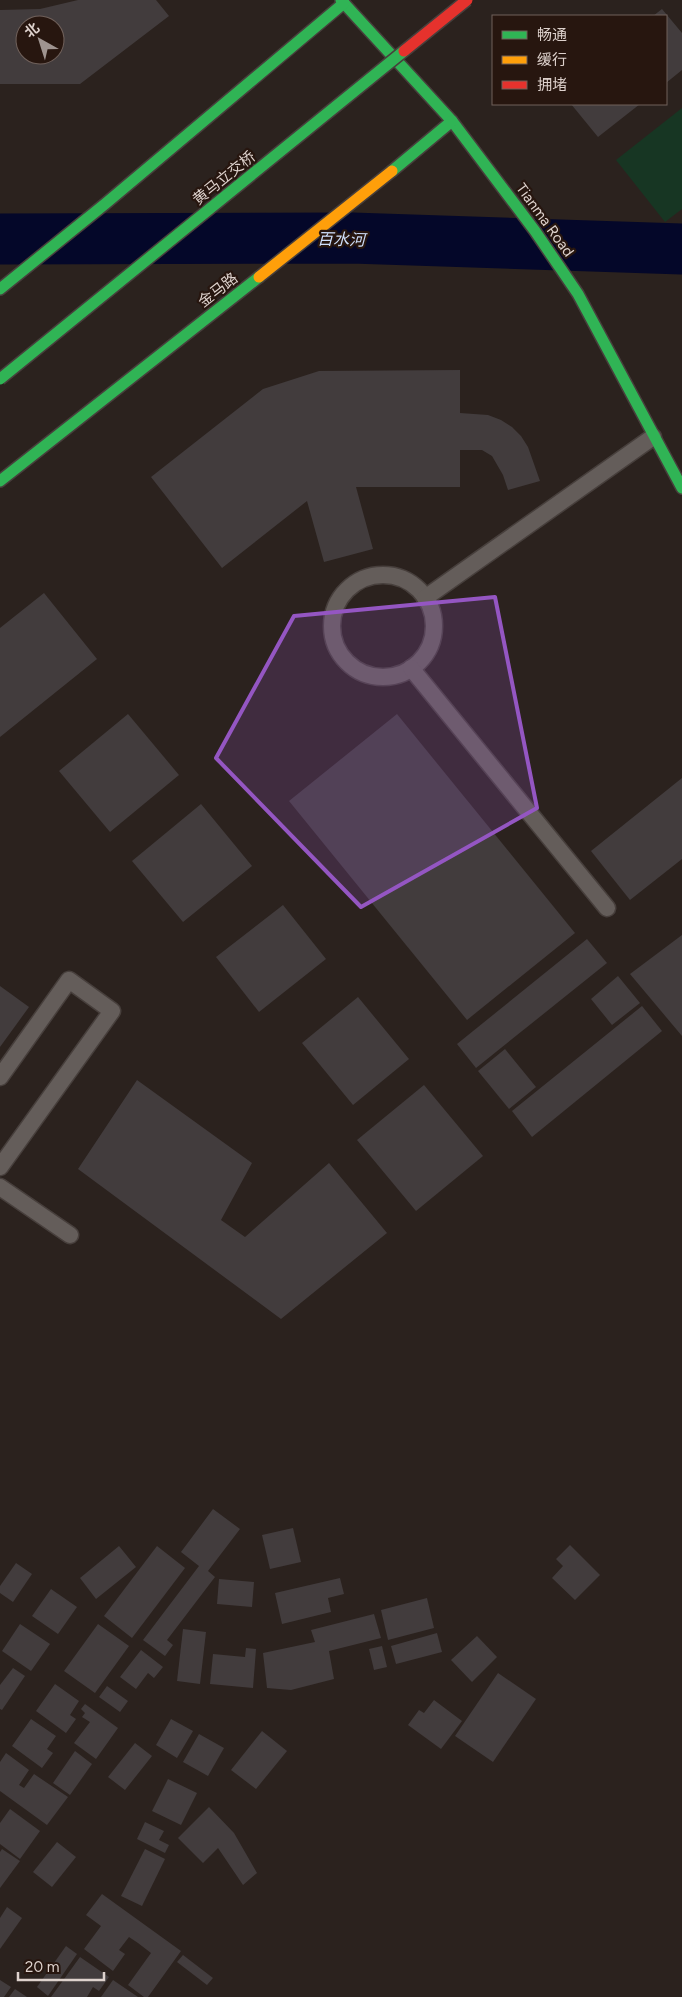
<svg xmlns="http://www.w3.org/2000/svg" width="682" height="1997" viewBox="0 0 682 1997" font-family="Figtree,'Noto Sans SC',sans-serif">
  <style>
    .green { fill: #173623 }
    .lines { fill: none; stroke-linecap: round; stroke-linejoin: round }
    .river { stroke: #040729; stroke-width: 51 }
    .building { fill: #423c3d; fill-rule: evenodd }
    .lane-casing { stroke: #473f3c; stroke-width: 19 }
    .fast-casing { stroke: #473f3c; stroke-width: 14 }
    .slow-casing { stroke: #473f3c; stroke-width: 14 }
    .lane { stroke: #645d5a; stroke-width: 16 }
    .fast { stroke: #30b455; stroke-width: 11 }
    .slow { stroke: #ff9f0a; stroke-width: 11 }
    .fast-bridge-casing { stroke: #473f3c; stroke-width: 14; stroke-linecap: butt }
    .jam-bridge-casing { stroke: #473f3c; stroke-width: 14; stroke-linecap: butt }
    .fast-bridge { stroke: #30b455; stroke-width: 11 }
    .jam-bridge { stroke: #e5322d; stroke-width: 11 }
    .marked { fill: #9456c2; fill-opacity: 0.2; stroke: #9456c2; stroke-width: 4; stroke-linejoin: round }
    .labels { text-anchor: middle; stroke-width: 4.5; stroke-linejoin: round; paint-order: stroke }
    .street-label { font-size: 15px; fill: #ded2cd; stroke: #27160f }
    .water-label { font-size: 16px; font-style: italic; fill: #cedefb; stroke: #27160f }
  </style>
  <rect width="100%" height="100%" fill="#2b221e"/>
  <polygon class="green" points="682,108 682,209 665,222 616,160"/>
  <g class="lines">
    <polyline class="river" points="0,239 352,238 682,249"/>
  </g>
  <g class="building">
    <path d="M78,0H156L169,16L80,84H0V10L40,9ZM25,25H55V55H25Z"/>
    <polygon points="662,9 682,33 682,70 666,83 666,16 653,16"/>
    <polygon points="571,104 640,104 598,137"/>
    <polygon points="460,370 460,413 488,415 501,420 512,427 521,436 528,447 540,481 508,490 503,475 492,456 482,450 460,450 460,487 356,487 373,549 324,562 307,501 222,568 151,477 263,389 319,371"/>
    <polygon points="44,593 97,659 0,737 0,628"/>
    <polygon points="128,714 179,775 110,832 59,771"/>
    <polygon points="397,714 575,933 467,1020 289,801"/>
    <polygon points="682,778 682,859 630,900 591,851"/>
    <polygon points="201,804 252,866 183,922 132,861"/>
    <polygon points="283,905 326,959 259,1012 216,957"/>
    <polygon points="682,935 682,1036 630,974"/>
    <polygon points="587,939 607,963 476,1068 457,1044"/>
    <polygon points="618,976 640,1003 612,1025 591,999"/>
    <polygon points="0,986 29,1007 0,1047"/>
    <polygon points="358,997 409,1059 353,1105 302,1043"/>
    <polygon points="642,1006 662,1031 532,1137 512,1111"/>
    <polygon points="505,1049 536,1087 509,1109 478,1071"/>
    <polygon points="137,1080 252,1163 221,1220 245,1237 329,1163 387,1233 281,1319 78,1169"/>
    <polygon points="424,1085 483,1156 416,1211 357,1140"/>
    <polygon points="213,1509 240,1529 208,1571 215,1577 167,1640 173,1645 165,1656 143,1640 199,1566 181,1552"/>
    <polygon points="293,1528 301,1562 270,1569 262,1535"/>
    <polygon points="570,1545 600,1575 575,1600 552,1578 563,1566 556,1559"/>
    <polygon points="119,1546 136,1567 96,1599 80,1578"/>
    <polygon points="157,1546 185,1568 132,1638 104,1616"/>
    <polygon points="16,1563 32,1574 13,1602 0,1593 0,1586"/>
    <polygon points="340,1578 344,1594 328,1598 331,1612 282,1624 275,1593"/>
    <polygon points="219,1579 254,1582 252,1607 217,1604"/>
    <polygon points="51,1589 77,1607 58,1634 32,1616"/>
    <polygon points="427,1598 434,1628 388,1640 381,1610"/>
    <polygon points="374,1614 381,1638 329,1651 334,1679 291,1690 267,1688 263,1653 315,1642 311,1630"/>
    <polygon points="20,1624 50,1644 31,1671 2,1651"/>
    <polygon points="98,1624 129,1646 95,1693 64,1671"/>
    <polygon points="183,1629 206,1632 200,1684 177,1681"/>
    <polygon points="437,1633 442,1652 396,1664 391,1646"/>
    <polygon points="477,1636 497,1657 472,1682 451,1660"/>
    <polygon points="382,1646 387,1667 374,1670 369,1649"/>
    <polygon points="246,1648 256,1649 253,1688 210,1684 213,1654 245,1657"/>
    <polygon points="141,1650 163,1667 154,1678 148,1673 136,1689 120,1677"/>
    <polygon points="13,1668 25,1676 2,1710 0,1709 0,1685"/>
    <polygon points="498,1673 536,1699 493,1762 455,1736"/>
    <polygon points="55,1684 79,1701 70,1715 76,1719 66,1733 36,1711"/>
    <polygon points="107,1686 128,1701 120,1712 99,1697"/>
    <polygon points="434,1700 462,1721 441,1749 408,1725 419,1710 424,1713"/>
    <polygon points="85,1704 118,1728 96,1759 74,1743 90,1722 82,1717 85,1713 81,1709"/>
    <polygon points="31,1719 56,1736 47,1749 53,1753 42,1768 12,1746"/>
    <polygon points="171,1719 193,1731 177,1758 156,1745"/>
    <polygon points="262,1731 287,1751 256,1789 231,1770"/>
    <polygon points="199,1734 224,1748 208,1776 183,1762"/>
    <polygon points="135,1743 152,1756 125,1790 108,1777"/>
    <polygon points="75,1751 92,1764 70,1795 53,1783"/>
    <polygon points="6,1753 29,1770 19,1785 24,1788 34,1774 68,1797 47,1825 0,1791 0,1762"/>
    <polygon points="168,1779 197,1793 181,1825 152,1811"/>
    <polygon points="209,1807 234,1833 257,1873 243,1885 218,1848 203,1863 178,1838"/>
    <polygon points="10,1809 40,1831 20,1859 0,1844 0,1823"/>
    <polygon points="145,1822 164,1831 159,1840 169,1845 165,1853 137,1839"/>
    <polygon points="57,1842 76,1857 52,1887 33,1872"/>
    <polygon points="2,1849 20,1861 0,1888 0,1852"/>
    <polygon points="145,1849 165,1859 142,1906 121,1896"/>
    <polygon points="102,1894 181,1951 148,1997 144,1997 128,1985 151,1953 138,1943 129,1937 119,1950 125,1954 113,1971 84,1949 101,1926 86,1915"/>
    <polygon points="7,1907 22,1918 0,1949 0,1918"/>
    <polygon points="66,1946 77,1954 48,1996 37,1987"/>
    <polygon points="183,1955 213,1978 207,1985 177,1962"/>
    <polygon points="80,1957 109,1977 99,1991 93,1987 87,1997 51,1997"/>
    <polygon points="0,1980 11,1987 4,1997 0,1997"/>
    <polygon points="113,1980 138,1997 101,1997"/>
    <polygon points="15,1989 27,1997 9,1997"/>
  </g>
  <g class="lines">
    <defs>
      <g id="lane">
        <circle cx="383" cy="626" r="51"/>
        <polyline points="425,598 653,437"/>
        <polyline points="411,668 607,908"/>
        <polyline points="0,1077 69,980 112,1011 0,1167"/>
        <polyline points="0,1187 70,1235"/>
      </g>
      <g id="fast">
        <polyline points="341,0 452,121 535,231 578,294 682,488"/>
        <polyline points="392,171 452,121"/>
        <polyline points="0,289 105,204 344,3"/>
        <polyline points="0,481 259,277"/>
      </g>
      <polyline id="slow" points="259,277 392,171"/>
    </defs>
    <use href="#lane" class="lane-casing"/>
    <use href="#fast" class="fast-casing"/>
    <use href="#slow" class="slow-casing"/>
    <use href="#lane" class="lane"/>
    <use href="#fast" class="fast"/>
    <use href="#slow" class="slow"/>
    <defs>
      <polyline id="fast-bridge" points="0,379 404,51"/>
      <polyline id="jam-bridge" points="404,51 467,0"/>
    </defs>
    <use href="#fast-bridge" class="fast-bridge-casing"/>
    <use href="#jam-bridge" class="jam-bridge-casing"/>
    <use href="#fast-bridge" class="fast-bridge"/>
    <use href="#jam-bridge" class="jam-bridge"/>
  </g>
  <path class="marked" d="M495,597L537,808L361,907L216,758L294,616Z"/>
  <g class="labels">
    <g class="street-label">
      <text transform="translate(224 178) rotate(-39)" y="5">黄马立交桥</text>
      <text transform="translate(545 220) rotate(54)" y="5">Tianma Road</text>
      <text transform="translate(218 290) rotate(-38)" y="5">金马路</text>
    </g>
    <g class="water-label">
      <text transform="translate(341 239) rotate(1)" y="6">百水河</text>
    </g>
  </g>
  <rect x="492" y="15" width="175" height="90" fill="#27160f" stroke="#70615b"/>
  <rect x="502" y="31" width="25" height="8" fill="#30b455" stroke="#70615b"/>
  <text x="537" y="40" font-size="15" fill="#ded2cd">畅通</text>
  <rect x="502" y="56" width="25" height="8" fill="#ff9f0a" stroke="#70615b"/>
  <text x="537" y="65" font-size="15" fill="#ded2cd">缓行</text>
  <rect x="502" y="81" width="25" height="8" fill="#e5322d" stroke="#70615b"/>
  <text x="537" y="90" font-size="15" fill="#ded2cd">拥堵</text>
  <g transform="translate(40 40) rotate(321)"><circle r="24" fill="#27160f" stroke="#70615b"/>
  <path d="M0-4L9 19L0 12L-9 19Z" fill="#9f9490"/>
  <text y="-8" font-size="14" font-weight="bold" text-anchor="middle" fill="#ded2cd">北</text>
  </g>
  <path d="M18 1972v8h86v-8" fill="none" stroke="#ded2cd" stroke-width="2.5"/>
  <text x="25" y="1972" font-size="15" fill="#ded2cd" stroke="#27160f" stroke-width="4" paint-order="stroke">20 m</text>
</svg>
